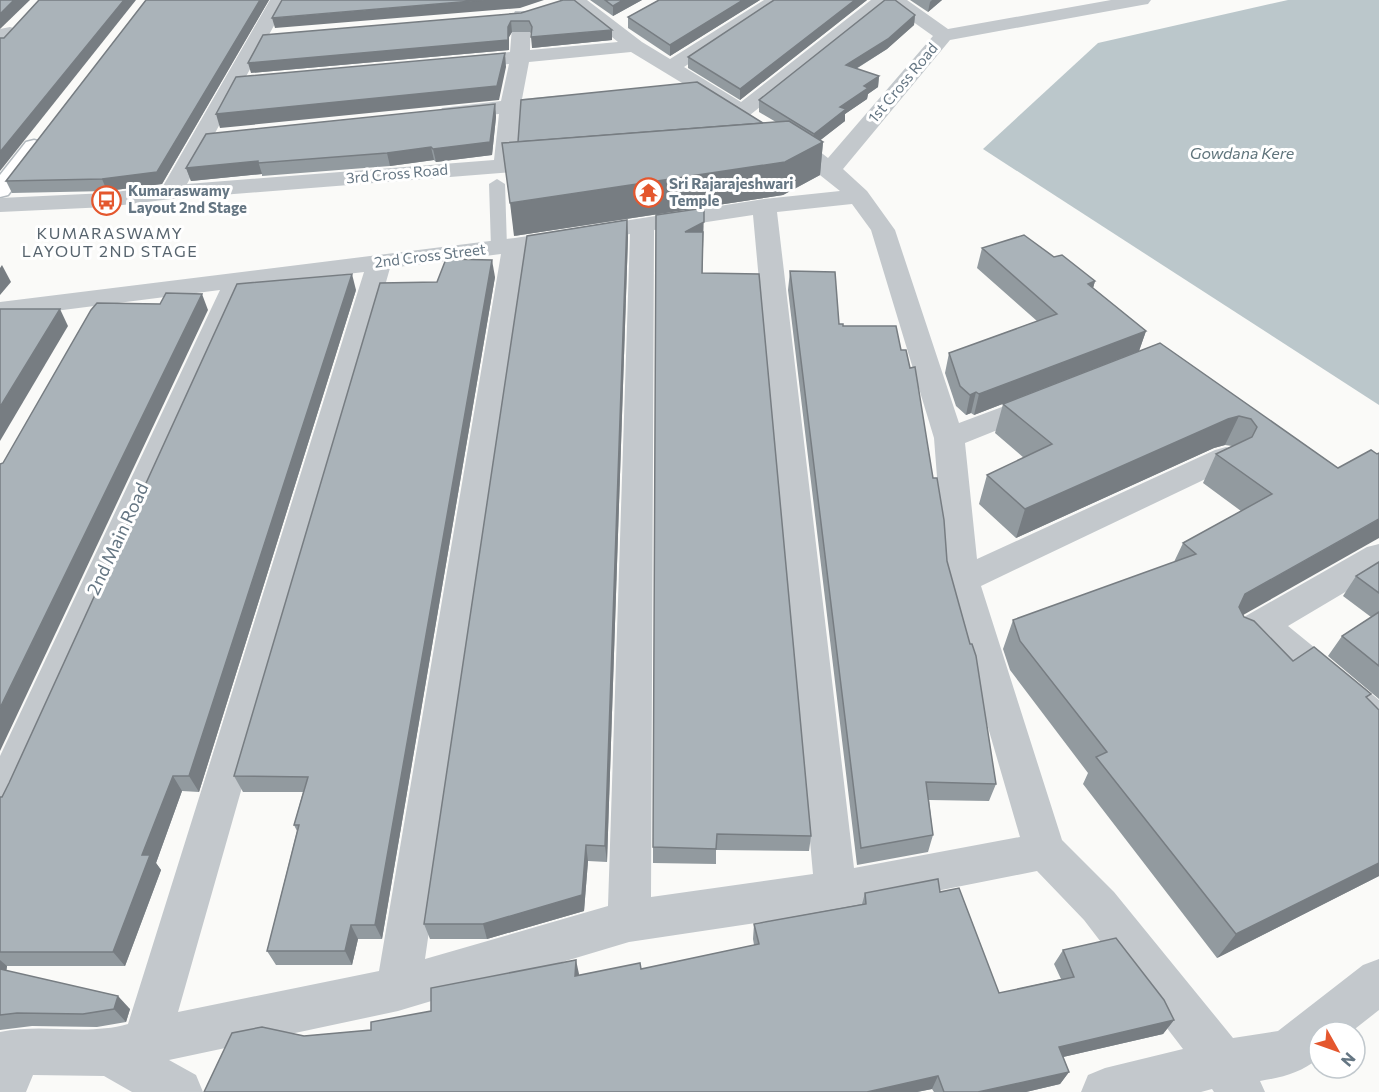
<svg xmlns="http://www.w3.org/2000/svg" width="1379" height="1092" viewBox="0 0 1379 1092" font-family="Commissioner,sans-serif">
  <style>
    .water { fill: #bbc7cb }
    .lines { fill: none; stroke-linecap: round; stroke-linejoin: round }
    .secondary-casing { stroke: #b3babf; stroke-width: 3 }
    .lane { fill: #c3c8cc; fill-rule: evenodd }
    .street { fill: #c3c8cc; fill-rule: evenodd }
    .secondary { fill: #fff; fill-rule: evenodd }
    .wall { fill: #929a9f }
    .shaded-wall { fill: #777d82 }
    .building { fill: #aab3b9; stroke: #777d82; stroke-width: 1.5 }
    .labels { text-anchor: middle; stroke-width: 6; stroke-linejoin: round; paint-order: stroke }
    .far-street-label { font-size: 15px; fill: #657683; stroke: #fff }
    .far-poi-label { font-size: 15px; font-weight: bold; fill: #657683; stroke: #fff; text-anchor: start }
    .far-water-label { font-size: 16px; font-style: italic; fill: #60757c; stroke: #fff }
    .far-neighbourhood-label { font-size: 16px; letter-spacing: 1.5px; fill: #57646e; stroke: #fff }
    .street-label { font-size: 18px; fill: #657683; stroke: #fff }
  </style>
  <rect width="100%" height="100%" fill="#fafaf8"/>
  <polygon class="water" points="1288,0 1379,0 1379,405 983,149 1098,43"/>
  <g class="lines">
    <defs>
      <polygon id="secondary" points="34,140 42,142 45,147 8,195 0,197 0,175 26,142"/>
    </defs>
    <use href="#secondary" class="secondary-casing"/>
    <polygon class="lane" points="497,179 505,184 507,247 505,251 493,251 491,247 489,184"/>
    <g class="street">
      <path d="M270,0H288L187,184L494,160L499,114L450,119L442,118L439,113L442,108L450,107L501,101L509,64L461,69L454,67L451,63L454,59L461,57L510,52L513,15L515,11H529L531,15L530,50L618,42L567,0H587L642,42L670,59L764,0H785L684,67L741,102L871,0H907L948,29L1111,0H1151L1148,4L1142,5L950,40L843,169L867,191L895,230L959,423L1042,392L1052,394L1057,401L1052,408L965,443L977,559L1215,450L1226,447L1237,450L1241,457L1237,464L981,586L1062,840L1114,892L1233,1038L1278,1031L1363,965L1379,959V1010L1351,1032H1319V1058C1300,1073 1284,1077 1260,1081L1265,1092H1214L1212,1089L1201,1092H1081L1088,1075L1105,1068L1183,1049L1084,920L1037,871L836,911L629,942L398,1011L169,1060L196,1075L203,1092H132L104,1076L33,1075L26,1092H0V1032C43,1023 87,1036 128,1024L364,272L247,286L20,798L14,810L0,816V756L220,290L0,318V302L515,238L764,199L840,191L772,137L775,132C794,128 814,147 828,158L933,36L888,4L750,115L743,117L736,115L733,111L725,109L631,52L529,62L522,99L565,95L572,97L575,101L572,105L520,112L517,158L550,155L558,157L561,162L558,167L550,169L171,199L107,207L0,212V198L107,193L163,186ZM852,204L871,230L934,438L945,580L1020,837L854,868L777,212ZM753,215L813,874L651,897L654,230ZM630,234L608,906L425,959L527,251ZM501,254L379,971L178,1012L390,268Z"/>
      <polygon points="10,27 17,29 20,33 17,37 0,41 0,29"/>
      <polygon points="1379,544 1379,572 1288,626 1379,700 1379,738 1366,733 1260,642 1243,649 1230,645 1225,635 1230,625 1367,547"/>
    </g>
    <use href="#secondary" class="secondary"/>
  </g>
  <g class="wall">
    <polygon points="146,0 269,0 162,184 107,191 12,193 6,181"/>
    <polygon points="590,0 642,0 613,16"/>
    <polygon points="659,0 760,0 670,56 628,28 628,17"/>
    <polygon points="774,0 867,0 740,100 688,68 688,57"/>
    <polygon points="910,0 942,0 928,12"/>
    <polygon points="521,13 612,40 532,48 532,35 530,32 512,32 509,37 509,50 251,73"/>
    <polygon points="915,15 914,25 887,49 856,69 879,76 878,87 868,94 867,99 845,114 845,121 820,140 823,142 820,175 783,195 514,236 763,123 776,122 759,112 759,100"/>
    <polygon points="495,104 496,117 492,155 436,162 434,160 390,166 262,176 262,174 191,181 186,168"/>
    <polygon points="627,220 628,237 607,862 588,861 584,911 487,939 430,939 424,924"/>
    <polygon points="982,248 1054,257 1095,281 1093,288 1146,331 1139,351 974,415 971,413 966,415 956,406 945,373 949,353 1037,321 977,268"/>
    <polygon points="790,271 839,324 901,350 933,478 947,561 996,784 989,801 929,800 933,835 928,852 857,865 788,290"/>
    <polygon points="702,273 811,836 809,851 716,850 716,864 653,863 653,847"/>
    <polygon points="495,277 382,939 358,939 352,965 276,965 267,951 297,831 294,825 303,792 243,792 234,776 437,282"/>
    <polygon points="356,290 199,792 182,791 156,863 161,870 125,966 7,966 6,971 130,1009 126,1022 97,1027 32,1026 0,1030 0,797 2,797"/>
    <polygon points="1160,343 1338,468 1243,615 1244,617 1293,661 1367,698 1379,710 1379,876 1217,958 1083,784 1088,773 1010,670 1003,649 1013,620 1174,562 1183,543 1241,511 1203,483 1216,454 1232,446 1225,445 1214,448 1016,538 979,504 987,475 1024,458 995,433 1003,404"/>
    <polygon points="1379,562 1379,699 1328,656 1342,636 1371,617 1343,596 1356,576"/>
    <polygon points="940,892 999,993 1061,979 1054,964 1063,950 1174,1020 1163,1034 1063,1057 1069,1072 1060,1084 1026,1092 934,1092 932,1089 917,1092 204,1092 304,1036 371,1030 431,1011 579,975 641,969 754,945 753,939 754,924 862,904 865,893"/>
  </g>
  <g class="shaded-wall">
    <polygon points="14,0 30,0 0,29 0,14"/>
    <polygon points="124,0 136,0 0,171 0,152"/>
    <polygon points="260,0 269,0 162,184 107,191 102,179"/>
    <polygon points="484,0 544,0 520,8 275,28 272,18"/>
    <polygon points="623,0 642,0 613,16 613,6"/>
    <polygon points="743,0 760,0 670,56 670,45"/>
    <polygon points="855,0 867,0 740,100 740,89"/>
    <polygon points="932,0 942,0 928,12 930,2"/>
    <polygon points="915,15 914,25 887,49 844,76 846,65"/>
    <polygon points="511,21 512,32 509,37 509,50 251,73 248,63"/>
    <polygon points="612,30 612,40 532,48 531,37"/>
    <polygon points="505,53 506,67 499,100 220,128 216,114"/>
    <polygon points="879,76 878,87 868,94 867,99 845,114 845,121 813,146 814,134 840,107 864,86"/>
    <polygon points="495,104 496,117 492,155 436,162 433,149"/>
    <polygon points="823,142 820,175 783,195 514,236 510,203"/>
    <polygon points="431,147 434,160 390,166 387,153"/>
    <polygon points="258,161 262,174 191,181 186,168"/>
    <polygon points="704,208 702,290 685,232"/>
    <polygon points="627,220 628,237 607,862 605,846"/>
    <polygon points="492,260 495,277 382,939 375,925"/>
    <polygon points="2,265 11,282 0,295 0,268"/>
    <polygon points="352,274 356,290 199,792 189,776"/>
    <polygon points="1095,281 1089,302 1088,284"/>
    <polygon points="202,294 208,310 0,751 0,708"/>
    <polygon points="60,309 68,326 0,441 0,407"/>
    <polygon points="1146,331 1139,351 974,415 979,394"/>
    <polygon points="976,392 971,413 966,415 970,395"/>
    <polygon points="1239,416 1225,445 1214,448 1016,538 1025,509 1228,419"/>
    <polygon points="1379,519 1379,538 1229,623 1245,594"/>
    <polygon points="173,776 182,791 156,863 161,870 125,966 113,952 142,855"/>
    <polygon points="586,845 588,861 584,911 487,939 483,924"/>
    <polygon points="1379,863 1379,876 1217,958 1236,934"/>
    <polygon points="351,925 358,939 352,965 345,951"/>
    <polygon points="0,960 7,966 5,981 0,976"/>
    <polygon points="576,960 579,974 577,990 575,976"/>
    <polygon points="118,996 130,1009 126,1022 114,1009"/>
    <polygon points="1174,1020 1163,1034 1050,1060 1059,1047"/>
    <polygon points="1069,1072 1060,1084 1026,1092 978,1092"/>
    <polygon points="938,1076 932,1089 917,1092 867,1092"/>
  </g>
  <g class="building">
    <polygon points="0,0 14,0 0,14"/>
    <polygon points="39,0 124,0 0,152 0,38 4,38"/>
    <polygon points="146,0 260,0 157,172 102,179 6,181"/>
    <polygon points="282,0 484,0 272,18"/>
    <polygon points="563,0 574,0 612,30 531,37 532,27 529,21 511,21 508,27 508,40 248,63 263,35 521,13"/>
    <polygon points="605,0 623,0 613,6"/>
    <polygon points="659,0 743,0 670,45 628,17"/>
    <polygon points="774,0 855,0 740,89 688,57"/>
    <polygon points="885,0 895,0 915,15 888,39 846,65 879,76 864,86 868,88 840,107 846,109 814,134 759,100"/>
    <polygon points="505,53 497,86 216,114 236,77"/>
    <polygon points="697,82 763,123 518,142 521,100"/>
    <polygon points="495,104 490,142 433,149 431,147 387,153 258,163 258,161 186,168 206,134"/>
    <polygon points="789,121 823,142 785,162 510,203 502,143"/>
    <polygon points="704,208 704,222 685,232 703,232 702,273 759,274 811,836 717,834 716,849 653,847 656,215"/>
    <polygon points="627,220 605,846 586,845 582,895 483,924 424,924 527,236"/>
    <polygon points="1024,235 1054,257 1062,255 1095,281 1088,284 1146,331 979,394 976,392 970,395 960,386 949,353 1057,314 982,248"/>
    <polygon points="446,259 492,260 375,925 351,925 345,951 267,951 299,825 294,825 308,777 234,776 380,283 437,282"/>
    <polygon points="790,271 835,272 839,324 843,324 843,326 896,326 901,350 906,350 910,368 915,367 933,478 937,478 944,520 947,561 970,644 972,644 976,656 996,784 926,782 933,835 861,848"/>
    <polygon points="352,274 189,776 173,776 142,855 150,855 113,952 0,952 0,797 2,797 9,783 237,284"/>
    <polygon points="166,293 202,294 0,708 0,464 3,463 91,310 97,303 160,304"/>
    <polygon points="0,309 60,309 0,407"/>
    <polygon points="1160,343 1338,468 1371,450 1377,454 1379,453 1379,519 1245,594 1239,607 1244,617 1254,621 1293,661 1314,647 1371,694 1366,697 1379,710 1379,863 1236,934 1096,757 1107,752 1020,641 1013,620 1196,554 1183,543 1272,494 1216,454 1252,437 1257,427 1251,419 1239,416 1228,419 1025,509 987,475 1052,444 1003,404"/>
    <polygon points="1379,562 1379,593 1356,576"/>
    <polygon points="1379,612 1379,666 1342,636"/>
    <polygon points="938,879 940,892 959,888 999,993 1074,977 1063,950 1116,938 1164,1000 1174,1020 1059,1047 1069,1072 978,1092 944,1092 938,1076 867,1092 204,1092 232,1033 262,1027 304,1036 371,1030 371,1022 431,1011 431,988 576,960 575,976 640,963 641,969 759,944 754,924 866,904 865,893"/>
    <polygon points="0,969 118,996 114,1009 83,1014 17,1013 0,1015"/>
  </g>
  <defs>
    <symbol id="temple-ring" viewBox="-11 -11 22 22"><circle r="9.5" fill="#fff" stroke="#e4572e" stroke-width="1.5"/><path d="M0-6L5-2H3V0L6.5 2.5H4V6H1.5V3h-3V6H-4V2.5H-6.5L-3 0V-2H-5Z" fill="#e4572e"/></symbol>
    <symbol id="bus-ring" viewBox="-11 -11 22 22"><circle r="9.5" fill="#fff" stroke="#e4572e" stroke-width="1.5"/><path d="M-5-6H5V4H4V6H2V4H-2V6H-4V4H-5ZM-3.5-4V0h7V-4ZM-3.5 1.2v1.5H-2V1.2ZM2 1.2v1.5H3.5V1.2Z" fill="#e4572e"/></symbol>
  </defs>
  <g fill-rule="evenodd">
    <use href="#temple-ring" x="632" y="176" width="33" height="33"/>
    <use href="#bus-ring" x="90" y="184" width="33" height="33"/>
  </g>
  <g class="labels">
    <g class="far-street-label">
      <text transform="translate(903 83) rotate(-50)" y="5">1st Cross Road</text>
      <text transform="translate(397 174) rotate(-5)" y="5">3rd Cross Road</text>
      <text transform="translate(430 256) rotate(-7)" y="5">2nd Cross Street</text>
    </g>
    <g class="far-poi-label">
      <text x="669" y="189">Sri Rajarajeshwari<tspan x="669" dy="17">Temple</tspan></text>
      <text x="128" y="196">Kumaraswamy<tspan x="128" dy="17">Layout 2nd Stage</tspan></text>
    </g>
    <g class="far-water-label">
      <text x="1242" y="159">Gowdana Kere</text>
    </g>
    <g class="far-neighbourhood-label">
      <text x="110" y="239">KUMARASWAMY<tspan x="110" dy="18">LAYOUT 2ND STAGE</tspan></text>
    </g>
    <g class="street-label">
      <text transform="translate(118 539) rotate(-65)" y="6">2nd Main Road</text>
    </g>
  </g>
  <g transform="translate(1337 1050) rotate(130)"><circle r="28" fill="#ffffff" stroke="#c1c8cd" stroke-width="1.5"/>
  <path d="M0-4.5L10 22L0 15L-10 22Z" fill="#e4572e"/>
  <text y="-9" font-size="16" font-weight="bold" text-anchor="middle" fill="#657683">N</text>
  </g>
</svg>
